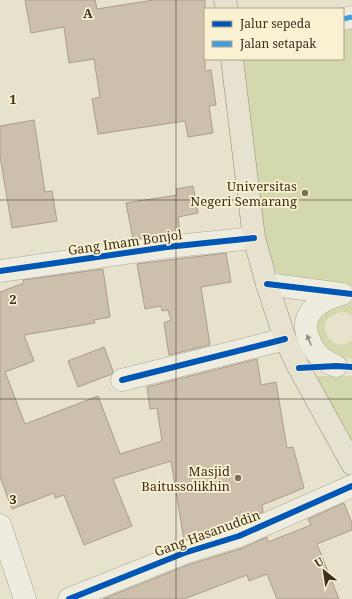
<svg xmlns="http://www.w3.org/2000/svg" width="352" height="599" viewBox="0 0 352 599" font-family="'Noto Serif',serif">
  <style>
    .green { fill: #d4d9ad }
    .building { fill: #ccc0ad; stroke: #a89d8b }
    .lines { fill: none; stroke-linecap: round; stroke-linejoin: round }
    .minor-casing { stroke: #aca695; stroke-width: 23 }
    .major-casing { stroke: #918b7c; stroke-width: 23 }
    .minor { stroke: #eeebdf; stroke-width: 22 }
    .major { stroke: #e6e2cf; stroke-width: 22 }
    .quiet { stroke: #3f9ddf; stroke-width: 5; stroke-dasharray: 10 5; stroke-linecap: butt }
    .cycleway-casing { stroke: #f9f1d1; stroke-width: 8 }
    .cycleway { stroke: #0057b8; stroke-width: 6 }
    .oneway { fill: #958d7e }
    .grid { fill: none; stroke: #3c2f1c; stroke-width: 1; stroke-opacity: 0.55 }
    .poi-dot { fill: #786e5a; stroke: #f9f1d1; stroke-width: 1.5 }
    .labels { text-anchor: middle; stroke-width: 3.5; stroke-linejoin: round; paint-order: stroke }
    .poi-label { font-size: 13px; fill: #3c2f1c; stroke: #f9f1d1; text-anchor: end }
    .street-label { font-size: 13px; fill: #3c2f1c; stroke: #f9f1d1 }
    .grid-label { font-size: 13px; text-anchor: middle; font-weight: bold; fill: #3c2f1c; stroke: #f9f1d1; stroke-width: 3.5; stroke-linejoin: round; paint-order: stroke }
  </style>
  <rect width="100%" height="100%" fill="#e7e2cc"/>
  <g class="green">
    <polygon points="352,21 352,286 284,278 271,266 263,235 242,59 343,59 343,23"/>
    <path d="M348,302H352V316C348,313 343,311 338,313C311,319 332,358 352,340V359C335,357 330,353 318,341L317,317L321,312Z"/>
    <polygon points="319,376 352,376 352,448 313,379"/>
  </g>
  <g class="building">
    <polygon points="25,0 95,0 97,9 153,0 205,0 205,71 211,70 216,105 209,106 213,133 188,137 185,121 98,134 92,99 100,97 94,59 69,63 64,27 31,33"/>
    <polygon points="34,120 45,192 52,191 57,221 12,228 0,156 0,126"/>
    <polygon points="193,186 198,213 178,217 180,233 133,239 126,203 177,195 176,189"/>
    <polygon points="226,253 231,282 201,287 210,345 169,355 164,323 171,320 168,310 162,311 161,306 145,309 137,264"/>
    <polygon points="103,269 110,317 94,320 95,323 24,335 34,361 5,372 25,424 98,396 120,454 162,441 157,408 150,409 147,387 257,359 261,385 276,382 287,448 293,447 304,488 262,505 263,512 235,524 184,540 171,461 113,479 132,526 84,545 64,495 55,498 54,493 12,509 0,477 0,292 24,283 23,280"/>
    <polygon points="104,347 113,371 112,374 78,387 68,361"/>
    <polygon points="344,503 352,523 352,530 317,544 339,599 277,599 267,574 249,581 247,575 184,599 103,599 188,565 243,548 267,537 268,542 311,525 308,519"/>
  </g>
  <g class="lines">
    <defs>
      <g id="minor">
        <polyline points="343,19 352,17"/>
        <polyline points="0,271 167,247 254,238"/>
        <polyline points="267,284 341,294"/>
        <path d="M336,366C323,361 316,355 310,342C297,315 318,300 342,294"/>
        <polyline points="122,380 285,339"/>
        <polyline points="0,525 25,599"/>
        <polyline points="69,599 184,553 239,536 352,486"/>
      </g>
      <g id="major">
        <polyline points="225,0 227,9"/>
        <polyline points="232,59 254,238 267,284 285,339 299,368 352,464"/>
      </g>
    </defs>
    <use href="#minor" class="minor-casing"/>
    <use href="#major" class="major-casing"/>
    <use href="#minor" class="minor"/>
    <use href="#major" class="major"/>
    <polyline class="quiet" points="343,19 352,17"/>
    <defs>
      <g id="cycleway">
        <polyline points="0,271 167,247 254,238"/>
        <polyline points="267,284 352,294"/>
        <polyline points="299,368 336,366 352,367"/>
        <polyline points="122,380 285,339"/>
        <polyline points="69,599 184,553 239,536 352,486"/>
      </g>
    </defs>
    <use href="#cycleway" class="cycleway-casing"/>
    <use href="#cycleway" class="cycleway"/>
  </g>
  <defs><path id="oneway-solid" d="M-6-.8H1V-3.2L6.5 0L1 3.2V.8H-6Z"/></defs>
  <use class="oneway" href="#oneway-solid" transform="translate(309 340) rotate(-113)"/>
  <path class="grid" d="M176,0V599M0,200H352M0,399H352"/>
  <g class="poi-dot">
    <circle cx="305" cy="193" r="4"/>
    <circle cx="238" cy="478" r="4"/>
  </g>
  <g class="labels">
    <g class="poi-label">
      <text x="297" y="191">Universitas<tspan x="297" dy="15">Negeri Semarang</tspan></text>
      <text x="230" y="476">Masjid<tspan x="230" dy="15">Baitussolikhin</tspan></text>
    </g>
    <g class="street-label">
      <text transform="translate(125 242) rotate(-8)" y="5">Gang Imam Bonjol</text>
      <text transform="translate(207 533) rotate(-20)" y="5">Gang Hasanuddin</text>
    </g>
  </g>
  <g class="grid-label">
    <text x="88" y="18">A</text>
    <text x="13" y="104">1</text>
    <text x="13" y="304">2</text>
    <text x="13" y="504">3</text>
  </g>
  <rect x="204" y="8" width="140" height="52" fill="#f9f1d1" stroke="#ada389"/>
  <rect x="212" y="21" width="20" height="6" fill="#0057b8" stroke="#ada389"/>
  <text x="240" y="28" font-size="12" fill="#3c2f1c">Jalur sepeda</text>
  <rect x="212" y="41" width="20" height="6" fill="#3f9ddf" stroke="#ada389"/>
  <text x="240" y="48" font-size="12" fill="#3c2f1c">Jalan setapak</text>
  <g transform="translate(324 571) rotate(330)" stroke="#f9f1d1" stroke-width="3" paint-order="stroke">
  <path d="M0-3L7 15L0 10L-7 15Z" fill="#3c2f1c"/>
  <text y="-6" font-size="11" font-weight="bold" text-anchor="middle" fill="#3c2f1c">U</text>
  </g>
</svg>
